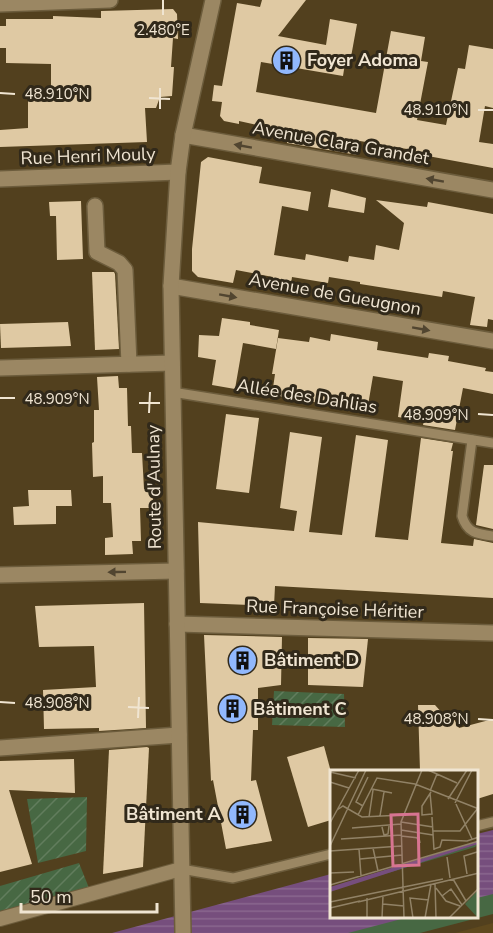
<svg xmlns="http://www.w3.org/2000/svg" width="493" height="933" viewBox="0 0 493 933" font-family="'Nunito Sans',sans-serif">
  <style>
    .built { fill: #5f491e }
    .grass { fill: #476843 }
    .garden { fill: url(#garden-furrows) }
    .water { fill: url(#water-rules) }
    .building { fill: #dfc9a3 }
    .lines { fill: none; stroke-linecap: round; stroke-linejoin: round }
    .service-casing { stroke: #6c5c3c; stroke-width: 12 }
    .pedestrian-casing { stroke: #6c5c3c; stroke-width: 16 }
    .minor-casing { stroke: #6c5c3c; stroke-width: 18 }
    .tertiary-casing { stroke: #6c5c3c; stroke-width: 18 }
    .service { stroke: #9b8763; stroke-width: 9 }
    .pedestrian { stroke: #9b8763; stroke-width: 14 }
    .minor { stroke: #9b8763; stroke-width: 15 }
    .tertiary { stroke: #9b8763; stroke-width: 15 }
    .oneway { fill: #514530 }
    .ticks { fill: none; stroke: #f0e5d2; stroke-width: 2 }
    .labels { text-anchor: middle; stroke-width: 6; stroke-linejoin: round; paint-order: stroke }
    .poi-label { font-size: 18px; font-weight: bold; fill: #f0e5d2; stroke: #31291a; text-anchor: start }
    .street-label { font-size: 18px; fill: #f0e5d2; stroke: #31291a }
    .inset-road { fill: none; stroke: #918266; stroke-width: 1.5 }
    .view { fill: #d77491; fill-opacity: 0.15; stroke: #d77491; stroke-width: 3 }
    .inset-edge { fill: none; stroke: #f0e5d2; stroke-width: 3 }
    .ticks-label { font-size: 15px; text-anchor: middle; fill: #f0e5d2; stroke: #31291a; stroke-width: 6; stroke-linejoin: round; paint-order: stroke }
  </style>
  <defs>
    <pattern id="garden-furrows" width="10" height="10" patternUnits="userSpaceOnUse" patternTransform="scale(1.5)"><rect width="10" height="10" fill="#476843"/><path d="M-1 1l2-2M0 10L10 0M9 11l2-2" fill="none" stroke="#627d5d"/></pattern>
    <pattern id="water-rules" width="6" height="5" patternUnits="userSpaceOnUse" patternTransform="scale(1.5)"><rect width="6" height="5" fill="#764e7d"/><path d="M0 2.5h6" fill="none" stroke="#8a678f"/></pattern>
  </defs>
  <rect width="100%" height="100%" fill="#52401e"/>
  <polygon class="built" points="493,923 493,933 455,933"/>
  <polygon class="grass" points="493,893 493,914 420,933 343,933 404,917 476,916 477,897"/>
  <g class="garden">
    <polygon points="274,691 344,694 345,727 272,725"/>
    <polygon points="87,797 86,851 38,863 27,799"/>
    <polygon points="79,863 89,888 0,911 0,886"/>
  </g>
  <g class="water">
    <polygon points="493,830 493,894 477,898 477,834"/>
    <polygon points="331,874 331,916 409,917 348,933 112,933"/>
  </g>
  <g class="building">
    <polygon points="262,0 306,0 278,36 326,45 330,19 357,24 351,57 346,57 343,76 261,62 256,92 376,113 391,31 425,37 421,61 428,62 417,120 446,125 458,68 465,69 469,45 493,49 493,108 485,106 479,142 493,144 493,168 406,152 407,149 360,141 358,155 287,143 289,132 239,121 239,124 224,121 220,116 222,102 212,101 214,85 222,86 237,3 260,7"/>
    <polygon points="173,9 177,14 178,39 173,38 171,67 174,67 172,96 160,97 156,108 145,108 147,142 0,147 0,130 28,128 28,94 51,95 51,64 6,63 6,48 0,48 0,26 6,26 6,19 53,19 53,16 101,18 101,11"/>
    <polygon points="208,157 262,167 259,183 311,192 308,211 282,206 274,255 305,260 306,254 348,262 349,256 374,260 376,245 399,250 404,223 376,200 427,207 428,202 493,214 493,320 488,319 487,327 470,325 475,297 443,291 442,297 360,284 360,282 329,277 328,283 292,277 291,284 272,280 273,277 236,270 233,283 198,277 192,271 192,249 201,162"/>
    <polygon points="331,189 366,198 364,213 328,207"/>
    <polygon points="81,201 83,259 57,260 56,216 50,216 49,202"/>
    <polygon points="92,272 114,272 115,274 119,349 95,350"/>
    <polygon points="222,318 250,322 250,325 279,330 276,349 243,343 235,389 212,385 216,360 198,357 199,335 219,336"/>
    <polygon points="68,322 71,346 1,348 0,324"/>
    <polygon points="331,334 378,342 377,350 428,358 429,353 449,356 448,361 486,368 485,371 493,372 493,394 463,388 455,430 423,425 424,421 398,417 403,381 373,376 367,411 272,395 275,374 272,374 278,338 309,342 310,337 330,341"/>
    <polygon points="118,376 119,388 127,388 128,426 131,426 132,453 142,453 144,489 153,488 153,508 140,508 141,541 132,541 133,554 105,555 105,538 113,537 111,503 103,503 103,476 93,477 92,443 94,442 94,410 99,410 97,377"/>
    <polygon points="226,414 259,418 249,493 216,489"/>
    <polygon points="290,432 322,437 309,532 342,535 356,435 388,440 375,537 408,540 421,438 453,443 451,451 453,451 441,543 473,546 474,539 493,543 493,598 275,586 274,606 200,603 198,522 294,531 297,511 280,508"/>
    <polygon points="484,465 493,465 493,529 476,525"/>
    <polygon points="28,490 71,490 72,506 56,506 56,524 14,525 13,507 29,506"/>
    <polygon points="144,603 146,728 99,731 99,728 44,729 43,690 96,687 94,646 39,647 35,606"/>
    <polygon points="204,635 282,637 281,685 258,688 258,730 253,730 251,781 256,780 272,841 226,849 213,780 211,781"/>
    <polygon points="308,638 368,639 363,687 308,685"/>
    <polygon points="418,705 435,705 443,714 451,714 459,728 493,719 493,794 477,799 477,771 420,771"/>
    <polygon points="324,746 331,772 331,820 308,827 287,757"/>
    <polygon points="147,747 149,748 143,867 103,874 109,750"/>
    <polygon points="74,759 75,793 9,790 32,864 0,872 0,761"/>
  </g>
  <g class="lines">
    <defs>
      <g id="service">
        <polyline points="172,392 493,443"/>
        <path d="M472,440L462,516C467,533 477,534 493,536"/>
        <polyline points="476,826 493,822"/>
        <polyline points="181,869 233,878 331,854"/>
      </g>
      <polyline id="pedestrian" points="0,919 181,869"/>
      <g id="minor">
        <polyline points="0,4 110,0"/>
        <polyline points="183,135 493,190"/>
        <polyline points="0,179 178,172"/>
        <polyline points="95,206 97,252 119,263 125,270 129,364"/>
        <polyline points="171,286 493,341"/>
        <polyline points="0,368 172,363"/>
        <polyline points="0,575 176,571"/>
        <polyline points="177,624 493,633"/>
        <polyline points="0,748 179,735"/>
      </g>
      <polyline id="tertiary" points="183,933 171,286 178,172 183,135 213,0"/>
    </defs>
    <use href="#service" class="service-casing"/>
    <use href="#pedestrian" class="pedestrian-casing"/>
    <use href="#minor" class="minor-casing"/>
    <use href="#tertiary" class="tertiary-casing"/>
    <use href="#service" class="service"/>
    <use href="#pedestrian" class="pedestrian"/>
    <use href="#minor" class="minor"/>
    <use href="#tertiary" class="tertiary"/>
  </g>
  <defs><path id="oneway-solid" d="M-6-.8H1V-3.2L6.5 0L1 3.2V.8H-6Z" transform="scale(1.5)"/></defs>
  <g class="oneway">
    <use href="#oneway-solid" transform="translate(243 146) rotate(-170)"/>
    <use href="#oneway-solid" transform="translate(435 180) rotate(-170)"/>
    <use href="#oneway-solid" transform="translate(228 296) rotate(10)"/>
    <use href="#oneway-solid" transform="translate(421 329) rotate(10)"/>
    <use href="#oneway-solid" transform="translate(117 572) rotate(179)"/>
  </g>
  <path class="ticks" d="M163,15V0M0,93L15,94M149,98L170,99M160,109V88M478,110H493M0,398H15M139,403H160M149,413L150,392M478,414L493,415M0,702L15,703M128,707L149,708M138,718L139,697M478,719L493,720"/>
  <defs>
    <symbol id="building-disc" viewBox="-11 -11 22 22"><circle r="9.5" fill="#91b8fd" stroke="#31291a"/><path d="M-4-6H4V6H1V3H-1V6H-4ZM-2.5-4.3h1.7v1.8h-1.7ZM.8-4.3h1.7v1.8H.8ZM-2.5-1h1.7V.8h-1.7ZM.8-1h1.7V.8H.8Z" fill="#111"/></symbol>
  </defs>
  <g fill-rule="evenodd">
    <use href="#building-disc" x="270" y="44" width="33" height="33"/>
    <use href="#building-disc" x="226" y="644" width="33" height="33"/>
    <use href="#building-disc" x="216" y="692" width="33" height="33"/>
    <use href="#building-disc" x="226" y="798" width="33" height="33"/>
  </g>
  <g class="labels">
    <g class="poi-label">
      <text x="307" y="66">Foyer Adoma</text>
      <text x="264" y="666">Bâtiment D</text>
      <text x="253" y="715">Bâtiment C</text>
      <text x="221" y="820" text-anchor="end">Bâtiment A</text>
    </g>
    <g class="street-label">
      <text transform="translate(341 143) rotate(10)" y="6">Avenue Clara Grandet</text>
      <text transform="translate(88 156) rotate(-2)" y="6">Rue Henri Mouly</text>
      <text transform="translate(335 294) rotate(10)" y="6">Avenue de Gueugnon</text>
      <text transform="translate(307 396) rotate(9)" y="6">Allée des Dahlias</text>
      <text transform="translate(154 487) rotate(-91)" y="6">Route d'Aulnay</text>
      <text transform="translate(335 609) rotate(2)" y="6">Rue Françoise Héritier</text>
    </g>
  </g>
  <g transform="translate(330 770)">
    <rect width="148" height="148" fill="#52401e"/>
    <path d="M148,74L145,77L4,119ZM148,120V148L135,134Z" fill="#476843"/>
    <path d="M148,71V74L0,122V117Z" fill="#764e7d"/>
    <path class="inset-road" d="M98,0L127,13M0,2L26,8M0,12L19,18M42,19L62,23M100,21L107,4M100,23L102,44L92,45V36L101,22M118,29L137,0M125,33L142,0M126,34L142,69M33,36L26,32L38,7M7,40L13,36L32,47L72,45M28,45L47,8L85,14L149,39M50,46L54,22M39,47L43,20M102,47L104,80M71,52L103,57M0,53L29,0M52,57L54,65L58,64L59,56M22,58L71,54M71,60L103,65M103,61H130L148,38M71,66L89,68L90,73L87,68M11,69L71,65M0,76L36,0M43,78L48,101M29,79L31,106M104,79L110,77L112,70L137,71L149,67M0,81L71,76M117,87L120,108M30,89L72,85M0,103L24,102M137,104L134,86L147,82M123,109L136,131M105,114L106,148M0,115L149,71M106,118L116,131L130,136M112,126L121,119L132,135M37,128V148M0,132L113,109M28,132L149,103M53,134L74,136M0,138L30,131M52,148L53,126M74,148L71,52L92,0M83,148L80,128L99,130M95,148L101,114M119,148L149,118"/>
    <path class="view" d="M88,44L89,95L63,96L61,45Z"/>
    <rect width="148" height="148" class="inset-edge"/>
  </g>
  <g class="ticks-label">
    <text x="163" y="35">2.480°E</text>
    <text x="57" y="99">48.910°N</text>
    <text x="436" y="115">48.910°N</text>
    <text x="57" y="404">48.909°N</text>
    <text x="436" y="420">48.909°N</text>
    <text x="57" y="708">48.908°N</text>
    <text x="436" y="724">48.908°N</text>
  </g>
  <path d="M21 903v9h136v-9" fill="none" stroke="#f0e5d2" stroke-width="3"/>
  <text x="30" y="903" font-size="18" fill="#f0e5d2" stroke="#31291a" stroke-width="4.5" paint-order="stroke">50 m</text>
</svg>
